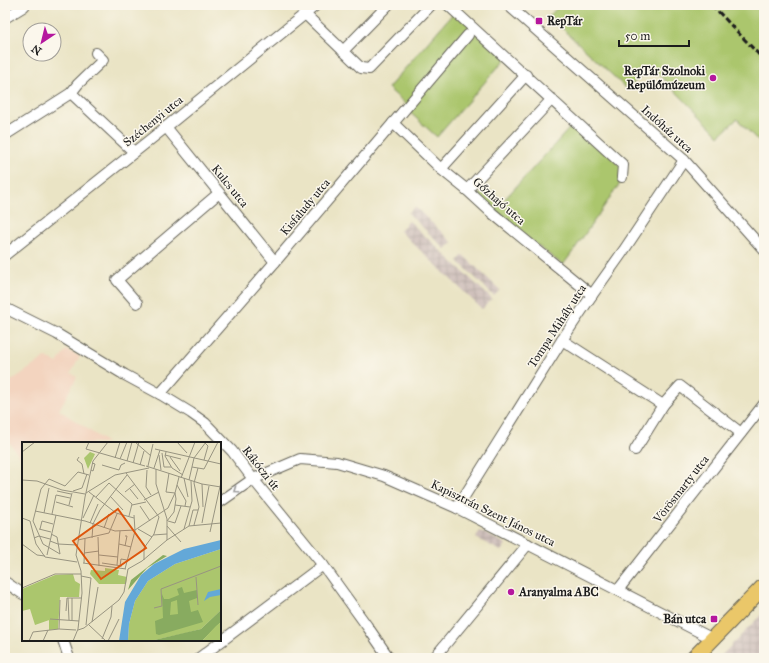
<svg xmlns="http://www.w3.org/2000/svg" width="769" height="663" viewBox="0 0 769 663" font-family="'IM FELL Great Primer',serif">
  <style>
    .built { fill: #f3d4bf }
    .industrial { fill: url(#industrial-grid) }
    .green { fill: #abc66d; stroke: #647144 }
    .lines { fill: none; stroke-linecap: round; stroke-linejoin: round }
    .minor-casing { stroke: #646257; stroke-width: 12 }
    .primary-casing { stroke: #646257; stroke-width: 17 }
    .minor { stroke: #fff; stroke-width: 10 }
    .primary { stroke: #eac769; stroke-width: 15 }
    .rail { stroke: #1c1c1c; stroke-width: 3; stroke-dasharray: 6 3; stroke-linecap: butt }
    .oneway { stroke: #999 }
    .poi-dot { fill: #b5179e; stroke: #fbf7ec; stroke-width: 1.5 }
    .labels { text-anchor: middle; stroke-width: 3; stroke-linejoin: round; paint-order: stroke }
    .poi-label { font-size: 12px; font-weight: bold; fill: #1c1c1c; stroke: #fbf7ec; text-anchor: start }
    .street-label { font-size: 12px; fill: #1c1c1c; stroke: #fbf7ec }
    .inset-road { fill: none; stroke: #989481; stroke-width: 1 }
    .view { fill: #de560d; fill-opacity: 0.15; stroke: #de560d; stroke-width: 2 }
    .inset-edge { fill: none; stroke: #1c1c1c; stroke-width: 2 }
  </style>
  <defs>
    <pattern id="industrial-grid" width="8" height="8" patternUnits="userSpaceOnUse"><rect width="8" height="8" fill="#cfc0bb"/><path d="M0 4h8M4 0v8" fill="none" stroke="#b1a4a0"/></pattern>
  </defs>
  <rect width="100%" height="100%" fill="#fbf7ec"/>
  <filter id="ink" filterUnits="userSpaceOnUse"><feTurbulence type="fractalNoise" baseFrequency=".025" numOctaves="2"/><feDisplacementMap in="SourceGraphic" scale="8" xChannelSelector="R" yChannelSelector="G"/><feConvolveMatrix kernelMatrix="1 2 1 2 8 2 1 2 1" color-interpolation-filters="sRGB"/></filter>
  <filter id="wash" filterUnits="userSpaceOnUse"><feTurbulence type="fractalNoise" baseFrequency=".012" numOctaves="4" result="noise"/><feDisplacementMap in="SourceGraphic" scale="16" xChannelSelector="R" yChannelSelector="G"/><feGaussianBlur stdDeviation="0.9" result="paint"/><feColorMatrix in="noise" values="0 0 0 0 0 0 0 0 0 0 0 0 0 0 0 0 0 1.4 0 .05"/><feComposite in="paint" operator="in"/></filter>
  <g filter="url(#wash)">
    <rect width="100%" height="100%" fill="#eae4c5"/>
    <polygon class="built" points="66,350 80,356 71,373 77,377 59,410 86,428 107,443 23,443 23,461 5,437 5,385 46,357 57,363"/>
    <g class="industrial">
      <polygon points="415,207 452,242 445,249 408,213"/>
      <polygon points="409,221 492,299 482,309 400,231"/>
      <polygon points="463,255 500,290 494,296 458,261"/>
      <polygon points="480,531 506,544 501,551 476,538"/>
      <polygon points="764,612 764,658 719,658 761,615"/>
    </g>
    <g class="green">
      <polygon points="558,5 764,5 764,147 737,119 719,136 651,66 627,89 549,16 559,6"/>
      <polygon points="455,11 506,58 437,137 406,109 408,106 388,88"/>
      <polygon points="576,121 627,173 574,250 563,265 476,199 486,187 503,201"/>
    </g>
  </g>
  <g filter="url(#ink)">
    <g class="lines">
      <defs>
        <g id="minor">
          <polyline points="448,5 623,165 622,177"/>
          <polyline points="508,5 684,160 764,250"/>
          <polyline points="305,14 361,68 369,69 431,5"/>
          <polyline points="5,18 23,7 25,5"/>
          <polyline points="343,51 388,5"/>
          <polyline points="71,93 134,152"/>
          <polyline points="393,123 441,169 467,190 492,213 592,295"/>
          <polyline points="166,127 275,262"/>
          <polyline points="5,135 71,93 78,84 103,60 96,53"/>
          <polyline points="441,169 526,75"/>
          <polyline points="467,190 552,99"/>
          <polyline points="5,255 166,127 316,5"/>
          <polyline points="137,303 117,280 219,193"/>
          <polyline points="5,308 57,334 125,375 160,394 191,413 205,423 232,451 253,479 323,565 367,626 389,658"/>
          <polyline points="562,340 663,405 680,386 741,433"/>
          <polyline points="160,394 275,262 468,35"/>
          <polyline points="635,450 663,405"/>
          <polyline points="220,502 253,479 300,459 337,462 384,476 457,508 713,639"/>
          <polyline points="457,508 562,340 592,295 624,250 684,160"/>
          <polyline points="5,582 23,594"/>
          <polyline points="618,590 764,404"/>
          <polyline points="63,640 69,658"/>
          <polyline points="199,658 323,565"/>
          <polyline points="434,658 528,544"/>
        </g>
        <polyline id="primary" points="694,658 764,586"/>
      </defs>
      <use href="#minor" class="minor-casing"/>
      <use href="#primary" class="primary-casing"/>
      <use href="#minor" class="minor"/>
      <use href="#primary" class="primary"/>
      <polyline class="rail" points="712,5 764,60"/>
    </g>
    <defs><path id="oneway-chevron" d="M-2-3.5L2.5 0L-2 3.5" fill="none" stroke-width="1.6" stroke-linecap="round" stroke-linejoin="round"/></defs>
    <use class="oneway" href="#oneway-chevron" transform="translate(236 490) rotate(145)"/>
  </g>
  <g class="poi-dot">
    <rect x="535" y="17" width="8" height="8" rx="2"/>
    <circle cx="713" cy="78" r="4"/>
    <circle cx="511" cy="592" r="4"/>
    <rect x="710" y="615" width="8" height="8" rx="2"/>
  </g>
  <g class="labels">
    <g class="poi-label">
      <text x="547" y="25">RepTár</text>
      <text x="705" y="75" text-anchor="end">RepTár Szolnoki<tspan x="705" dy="14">Repülőmúzeum</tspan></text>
      <text x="519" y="596">Aranyalma ABC</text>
      <text x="706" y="623" text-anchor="end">Bán utca</text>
    </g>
    <g class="street-label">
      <text transform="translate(153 121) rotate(-39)" y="4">Széchenyi utca</text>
      <text transform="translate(667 129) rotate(42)" y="4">Indóház utca</text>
      <text transform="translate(230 186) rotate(51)" y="4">Kulcs utca</text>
      <text transform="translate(499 201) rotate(41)" y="4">Gőzhajó utca</text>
      <text transform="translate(305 207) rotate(-50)" y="4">Kisfaludy utca</text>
      <text transform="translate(557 326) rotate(-57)" y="4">Tompa Mihály utca</text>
      <text transform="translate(261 468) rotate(52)" y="4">Rákóczi út</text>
      <text transform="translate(681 489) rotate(-52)" y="4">Vörösmarty utca</text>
      <text transform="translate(493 513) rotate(26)" y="4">Kapisztrán Szent János utca</text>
    </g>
  </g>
  <g transform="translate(22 442)">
    <rect width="199" height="199" fill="#eae4c5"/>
    <path d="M68,10L73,12L66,27L62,16ZM199,107V168L179,187L164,191L128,199H106L107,182L113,159L126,139L153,122ZM83,126L97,128L96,133L105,135L104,142H77L68,132L69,128L83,129Z" fill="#abc66d"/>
    <path d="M141,113L145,114L125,126L106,148L109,138ZM160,145L162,151L175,148V156L167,159L169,170L176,168L181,180L137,193L134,192L133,179L141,176L140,152L142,157H147L157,153L155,147ZM155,158L156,172L148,173L149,160ZM199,168V180L180,199H128L179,187Z" fill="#88ab60" fill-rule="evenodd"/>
    <path d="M199,180V199H180L194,184Z" fill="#abc66d"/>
    <path d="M51,132L53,139L58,142L57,155H38L36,187L27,188V178L30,177L13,183L8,167L0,169V147L33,133Z" fill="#abc66d"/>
    <path d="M199,98V107L153,122L126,139L113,159L107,182L106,199H97L103,160L119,133L132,122L162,107ZM199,147V153L188,155L182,159L186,150Z" fill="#63a8d8"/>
    <path class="inset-road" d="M67,0L64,7L123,24M113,0L129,14M155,0L165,11M133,7L199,22M0,10L13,0M144,10L143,14L150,26L161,33M140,11L142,25H149M137,13L139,28M143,13L159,17M57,15L55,18L60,22L62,32M148,15L158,29M93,16L98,0M98,17L105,0M182,18L186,4L183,1M105,19L110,0M111,21L117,0M80,23L97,28L99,23L103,21M118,23L122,9M124,24L180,42L199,45M126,24L131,2M170,25L182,27L196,0M132,26L138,8M134,27V42L145,77V98M69,28L71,29L73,22L70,21M125,28L124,45L129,53M104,31L137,75L132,92L122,106V118M147,31L144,50L153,51L154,57M159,36L173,0M162,36L166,55M0,38L15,39L40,48L63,52M167,38L172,16L184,0M180,42L181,65M155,43L164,59L163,64M108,47L116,57M35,49L49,52M51,49L60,46L65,32M67,50L94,71L112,76M103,50L113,42M64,51L93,33L127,26M88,54L101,68M74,55L87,41L110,62L107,74M122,58L137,50M34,60L51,65M47,63L50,51M110,63L124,60M153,63L168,65M118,64L128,79M13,69L63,79L93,89L113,88L146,66L153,51L157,35M22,71L27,46M30,72L34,53L48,56M0,76L8,79L14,102L23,115L55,120M61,76L72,53M145,79L152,70L154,57M146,79L153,81L159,64M68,81L76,62M180,81L187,44M172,83L177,65L172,41L176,26M145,84L159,100M167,84L171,68H176M82,86L87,72L85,76M17,87L29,90M18,87L20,79L31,82M116,87L130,95M162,87L170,59L169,39M188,90L199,40M29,92L35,95L38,112M131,93L145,92M76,95L77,124M12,96L17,94L28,97M70,96L71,82L78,68L105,33M56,98L87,91L95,72M28,99L36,102L55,103M0,102L15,113L23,114M97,102L109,105M103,104L105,94H103M62,111L77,109M38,112L21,102L11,79L19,47L27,37L43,44L56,30L67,33M25,113L34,73M77,113L96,115M61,121L104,127M62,121L63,97M80,121L100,124M95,123L98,89M98,124L99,117L105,118M103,127L113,89L112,73M59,134L69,136L64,183M174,135L176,163M0,146L33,132H59M46,156L47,178M132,166L140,164L139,147L199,124M44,169L45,156H60M28,177L57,179M50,178V156M70,180L76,145M67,183L84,199M37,187L38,158M56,188L62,186L97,158L102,150L106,127L120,119L145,98L167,84L199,81M80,197L89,175L90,164M7,199L11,190L37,187L54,188M21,199L26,188M51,199L56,187L60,151L59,129L54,113L63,55L71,19L86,0M86,199L97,177"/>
    <path class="view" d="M96,67L124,106L79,137L51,99Z"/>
    <rect width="199" height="199" class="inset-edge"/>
  </g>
  <rect width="769" height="663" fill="none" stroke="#fbf7ec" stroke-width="20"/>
  <g transform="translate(42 42) rotate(215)"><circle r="19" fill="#fbf7ec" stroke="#a29f99"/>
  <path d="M0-3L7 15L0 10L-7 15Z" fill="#b5179e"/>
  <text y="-6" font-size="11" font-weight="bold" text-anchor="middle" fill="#1c1c1c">N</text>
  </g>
  <path d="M619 40v6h70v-6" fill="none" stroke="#1c1c1c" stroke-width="2"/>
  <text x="625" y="40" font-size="12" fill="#1c1c1c" stroke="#fbf7ec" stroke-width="3" paint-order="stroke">50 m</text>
</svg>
